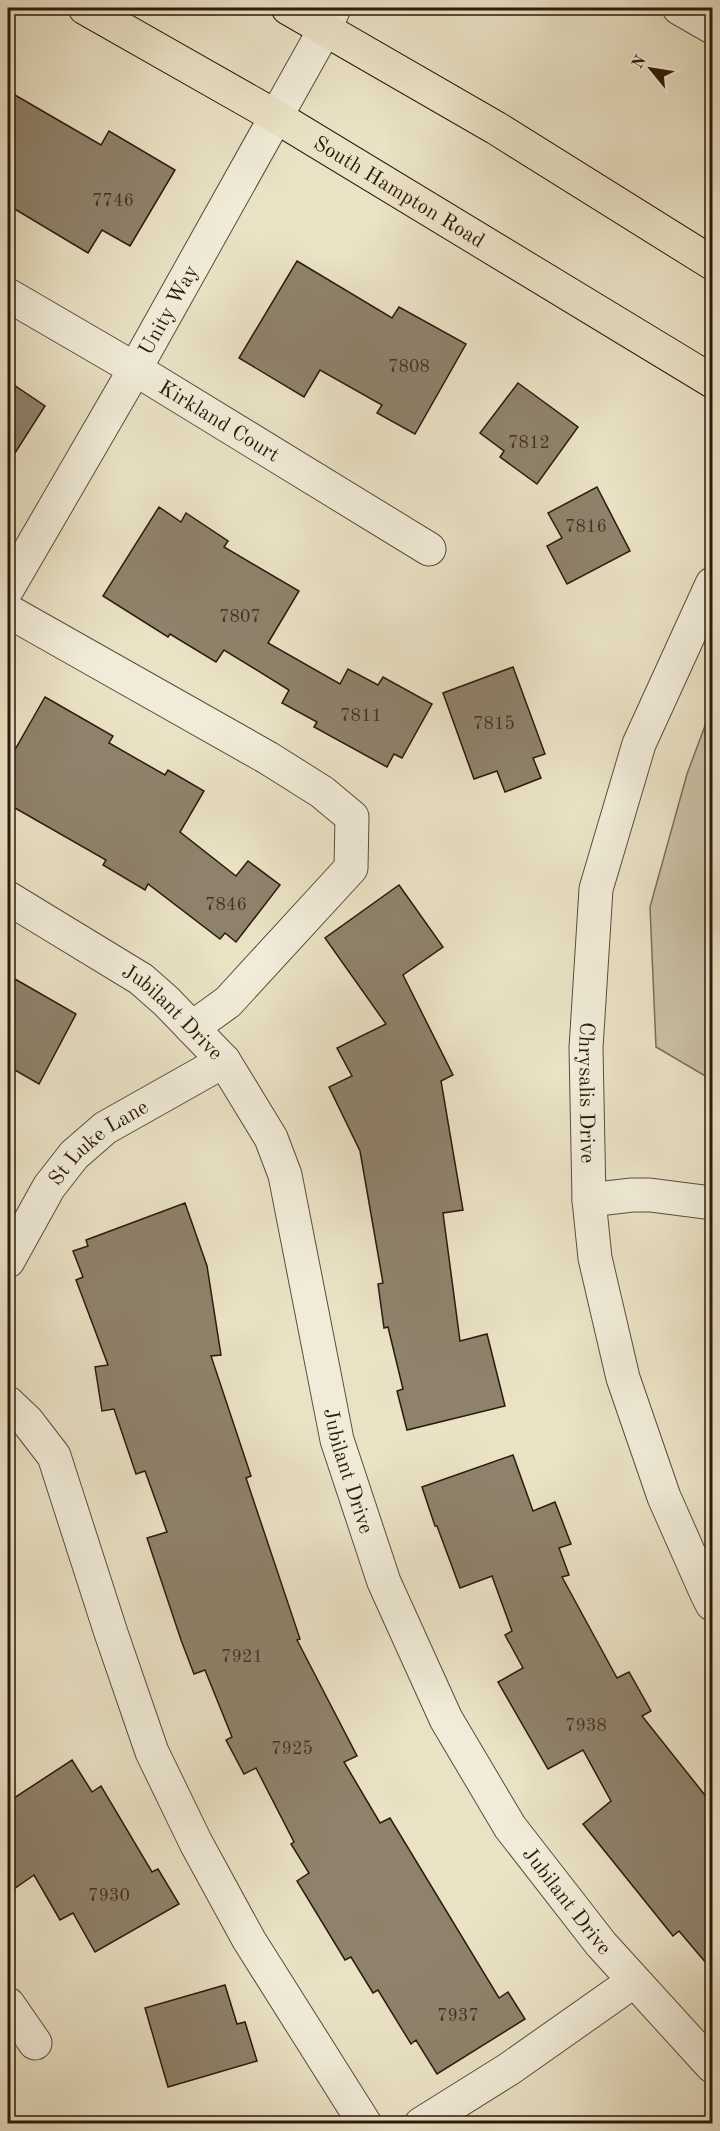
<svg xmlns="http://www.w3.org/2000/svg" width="720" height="2131" viewBox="0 0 720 2131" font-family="'Old Standard TT',serif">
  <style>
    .green { fill: #cac0a5; stroke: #7c6c58; stroke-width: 1.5 }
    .building { fill: #8f826c; stroke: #2d190b; stroke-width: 1.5 }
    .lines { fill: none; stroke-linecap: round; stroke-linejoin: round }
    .minor-casing { stroke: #5c4b3a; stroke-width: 35 }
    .major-casing { stroke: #2d190b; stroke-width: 35 }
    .minor { stroke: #f1ecd9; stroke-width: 33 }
    .major { stroke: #eae2c5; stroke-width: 33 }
    .labels { text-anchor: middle; stroke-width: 4.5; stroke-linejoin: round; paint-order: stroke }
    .number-label { font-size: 18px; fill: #463323 }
    .street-label { font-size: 21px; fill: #2d190b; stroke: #f1ecd9 }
  </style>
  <rect width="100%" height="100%" fill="#eae2c5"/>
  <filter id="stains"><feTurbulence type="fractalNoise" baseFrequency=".00333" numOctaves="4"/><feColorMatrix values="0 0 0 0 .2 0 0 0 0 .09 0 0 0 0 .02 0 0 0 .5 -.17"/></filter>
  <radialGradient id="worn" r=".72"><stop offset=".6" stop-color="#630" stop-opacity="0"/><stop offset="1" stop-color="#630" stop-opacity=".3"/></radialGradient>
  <polygon class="green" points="712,707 712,1080 656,1047 650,907 687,774"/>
  <g class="building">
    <polygon points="8,91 101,145 109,131 175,170 130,246 102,230 88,253 8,205"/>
    <polygon points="297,261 392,318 399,307 466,344 415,434 377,413 382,405 320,370 304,397 239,358"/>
    <polygon points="8,381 45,406 8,464"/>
    <polygon points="518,383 578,427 537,484 500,457 504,451 480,433"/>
    <polygon points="597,487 630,551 567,584 547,546 562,538 548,513"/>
    <polygon points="159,507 181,522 186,513 228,541 224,547 299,591 268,643 340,684 348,669 378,685 383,677 432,704 402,758 394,754 387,767 314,727 317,722 282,703 289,690 224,650 216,662 170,634 168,637 103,596"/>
    <polygon points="513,667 545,754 533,758 541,778 505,792 497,771 474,779 443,693"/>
    <polygon points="45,697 113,736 109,743 165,775 168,770 204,791 180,832 236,876 248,861 280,885 236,942 225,933 220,939 148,884 145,890 103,865 106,860 8,804 8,762"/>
    <polygon points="399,885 443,947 403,975 453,1075 441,1081 463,1210 443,1213 460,1341 487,1334 505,1406 407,1430 397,1391 403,1389 388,1327 384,1328 378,1284 383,1283 360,1151 329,1087 352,1076 337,1048 386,1024 325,938"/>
    <polygon points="8,975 76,1014 39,1084 8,1066"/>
    <polygon points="185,1203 207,1266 221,1355 211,1356 251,1476 246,1478 300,1639 297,1640 357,1756 344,1762 380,1823 390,1818 499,1998 508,1992 525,2019 437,2074 416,2040 411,2044 378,1990 373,1993 351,1957 345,1960 297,1881 309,1873 291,1844 294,1842 256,1768 244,1774 226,1740 232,1737 205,1670 194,1674 181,1640 147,1538 167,1532 145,1471 136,1474 114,1409 102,1411 95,1367 108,1365 76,1280 83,1277 73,1251 88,1246 86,1240"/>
    <polygon points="513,1455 533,1511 555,1502 571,1544 559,1548 569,1575 562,1577 617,1678 629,1672 651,1711 642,1716 712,1804 712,1970 679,1931 673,1936 583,1824 611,1801 583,1750 548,1769 498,1682 523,1668 505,1635 512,1631 492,1576 460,1588 437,1526 435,1526 422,1487"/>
    <polygon points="72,1760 92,1792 101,1786 152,1872 158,1869 179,1904 95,1952 73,1913 60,1920 34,1875 8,1893 8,1802"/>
    <polygon points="225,1985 237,2024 245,2022 257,2061 168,2087 145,2008"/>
  </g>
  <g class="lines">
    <defs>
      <g id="minor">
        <polyline points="679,8 712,27"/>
        <path id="s1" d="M8,295L135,369L429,549"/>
        <path id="s2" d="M712,584L639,744L596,889L586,1048L589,1200L595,1258L623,1378L664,1497L706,1592L712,1604"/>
        <path id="s3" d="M8,588L135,369L325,29L334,8"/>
        <polyline points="8,611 268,758 322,792 352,817 351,868 228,1002 192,1028"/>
        <path id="s4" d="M8,898L141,979L166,1001L224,1061L271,1138L285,1175L337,1440L384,1582L446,1719L510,1827L601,1944L712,2066"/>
        <polyline points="589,1200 632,1195 650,1195 712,1203"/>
        <path id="s5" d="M8,1261L49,1187L74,1155L105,1128L224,1061"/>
        <polyline points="8,1403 27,1421 54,1456 111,1633 152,1752 196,1843 249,1940 365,2124"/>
        <polyline points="8,2004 35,2043"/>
        <polyline points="421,2124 509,2069 634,1981"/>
      </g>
      <g id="major">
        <path id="s6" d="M85,8L275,116L712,381"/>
        <polyline points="288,8 496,128 712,263"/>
      </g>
    </defs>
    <use href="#minor" class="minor-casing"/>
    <use href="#major" class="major-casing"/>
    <use href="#minor" class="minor"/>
    <use href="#major" class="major"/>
  </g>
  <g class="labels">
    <g class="number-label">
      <text x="113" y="206">7746</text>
      <text x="409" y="372">7808</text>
      <text x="529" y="448">7812</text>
      <text x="586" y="532">7816</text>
      <text x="240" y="622">7807</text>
      <text x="361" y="721">7811</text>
      <text x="494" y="729">7815</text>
      <text x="226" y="910">7846</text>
      <text x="242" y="1662">7921</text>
      <text x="586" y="1731">7938</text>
      <text x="292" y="1754">7925</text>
      <text x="109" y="1901">7930</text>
      <text x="458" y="2021">7937</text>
    </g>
    <g class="street-label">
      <text dy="7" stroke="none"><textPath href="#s6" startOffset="364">South Hampton Road</textPath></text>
      <text dy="7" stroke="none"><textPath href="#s3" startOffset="321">Unity Way</textPath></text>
      <text dy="7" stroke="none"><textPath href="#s1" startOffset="246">Kirkland Court</textPath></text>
      <text dy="7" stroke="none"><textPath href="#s4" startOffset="201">Jubilant Drive</textPath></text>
      <text dy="7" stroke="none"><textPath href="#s2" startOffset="531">Chrysalis Drive</textPath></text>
      <text dy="7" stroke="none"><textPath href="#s5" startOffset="152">St Luke Lane</textPath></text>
      <text dy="7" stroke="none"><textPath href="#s4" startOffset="705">Jubilant Drive</textPath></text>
      <text dy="7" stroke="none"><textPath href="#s4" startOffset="1191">Jubilant Drive</textPath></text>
    </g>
  </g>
  <rect width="720" height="2131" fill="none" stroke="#eae2c5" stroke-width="30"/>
  <rect x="9" y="9" width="702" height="2113" fill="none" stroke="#2d190b" stroke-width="3"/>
  <rect x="15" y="15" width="690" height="2101" fill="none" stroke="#2d190b" stroke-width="1.5"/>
  <g transform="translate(651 69) rotate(300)" stroke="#f1ecd9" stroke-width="4.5" paint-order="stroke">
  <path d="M0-4.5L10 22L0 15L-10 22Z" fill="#2d190b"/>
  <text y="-9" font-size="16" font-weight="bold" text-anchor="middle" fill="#2d190b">N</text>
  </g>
  <rect width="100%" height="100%" filter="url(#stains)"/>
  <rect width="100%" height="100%" fill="url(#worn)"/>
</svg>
